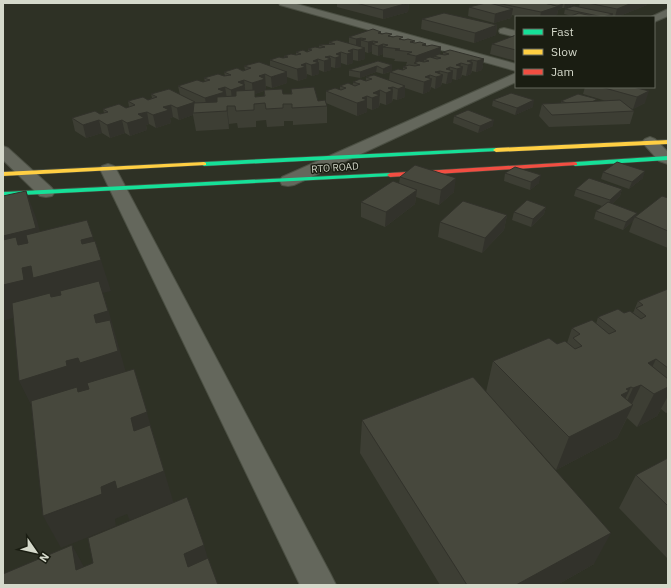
<svg xmlns="http://www.w3.org/2000/svg" width="671" height="588" viewBox="0 0 671 588" font-family="'IBM Plex Sans',sans-serif">
  <style>
    .lines { fill: none; stroke-linecap: round; stroke-linejoin: round }
    .street-casing { stroke: #4b4f43; stroke-width: 2 }
    .fast-casing { stroke: #4b4f43; stroke-width: 1 }
    .slow-casing { stroke: #4b4f43; stroke-width: 1 }
    .jam-casing { stroke: #4b4f43; stroke-width: 1 }
    .street { fill: #64675c; fill-rule: evenodd }
    .fast { fill: #16e098; fill-rule: evenodd }
    .slow { fill: #ffcf43; fill-rule: evenodd }
    .jam { fill: #f24e42; fill-rule: evenodd }
    .wall { fill: #3d3e34; fill-rule: evenodd }
    .shaded-wall { fill: #32322b }
    .building { fill: #47483d; stroke: #32322b }
    .labels { text-anchor: middle; stroke-width: 3; stroke-linejoin: round; paint-order: stroke }
    .far-street-label { font-size: 10px; fill: #d5d9cb; stroke: #1a1d12 }
  </style>
  <rect width="100%" height="100%" fill="#2e3125"/>
  <g class="lines">
    <defs>
      <g id="street">
        <polygon points="279,3 293,3 516,64 516,71 280,5"/>
        <polygon points="668,9 668,16 654,22 654,17 651,17"/>
        <polygon points="504,28 516,31 516,37 500,33 499,31 500,29"/>
        <polygon points="516,73 516,82 294,185 288,186 282,185 280,181 282,177"/>
        <polygon points="650,137 655,139 668,152 668,164 659,161 642,142 645,139"/>
        <polygon points="3,146 8,148 52,188 55,192 52,196 46,197 40,196 3,160"/>
        <polygon points="108,164 114,166 116,169 330,573 336,585 300,585 100,169 102,166"/>
      </g>
      <g id="fast">
        <polygon points="496,148 499,150 498,151 204,166 201,164 204,162"/>
        <polygon points="668,156 668,160 575,166 572,164 575,162"/>
        <polygon points="390,173 392,174 392,176 3,196 3,192"/>
      </g>
      <g id="slow">
        <polygon points="668,140 668,144 496,152 493,150 496,148"/>
        <polygon points="204,162 206,163 206,165 3,176 3,172"/>
      </g>
      <polygon id="jam" points="575,162 577,163 577,165 390,177 387,175 390,173"/>
    </defs>
    <use href="#street" class="street-casing"/>
    <use href="#fast" class="fast-casing"/>
    <use href="#slow" class="slow-casing"/>
    <use href="#jam" class="jam-casing"/>
    <use href="#street" class="street"/>
    <use href="#fast" class="fast"/>
    <use href="#slow" class="slow"/>
    <use href="#jam" class="jam"/>
  </g>
  <g class="wall">
    <polygon points="337,3 409,3 408,12 383,19 337,7"/>
    <polygon points="486,3 579,3 564,8 562,8 558,10 557,15 551,17 519,17 512,15 511,18 494,23 468,16 469,7"/>
    <polygon points="580,3 652,3 650,4 647,3 647,5 617,17 568,17 572,16 564,14 565,9 579,7"/>
    <polygon points="422,19 497,25 496,35 474,43 421,29"/>
    <path d="M381,32V33L415,43L426,44V46L441,47L440,54L443,55V52L484,59L482,70L476,72L472,71L471,74L466,76L462,75L461,78L456,80L452,79V82L446,84L442,83L441,86L435,89L431,87L430,91L423,94L405,88V97L397,100L393,99L392,102L386,105L380,103L379,107L372,110L367,108V112L357,116L326,103V91L340,90V86L353,85V82L366,81V77L389,80L390,72L383,74L376,72L360,78L349,76V70L378,61L392,71L403,70V67L408,65H406L407,62L394,61L395,59L383,57V54L378,56L372,54V51L368,53L365,52V59L358,61L353,60V63L347,65L341,63V67L335,68L331,67V70L324,72L319,70V74L312,76L307,74V78L298,81L287,77V83L272,88L266,86V90L283,94H291V89L318,101L327,106V123L293,125V121H284V126L267,127L266,120L256,121V127L238,128L237,123L229,124V129L196,131L193,115L179,120L173,117L170,118L171,123L156,128L149,124L146,125L147,130L130,136L125,133L110,138L102,133L86,138L75,131L72,118L100,114L104,113L103,109L126,108L129,107L128,101L148,100L152,98L151,94L180,95L178,86L205,82L204,78L225,76L224,72L245,70L244,66H270V60L283,58H284V56L296,55V52H307L308,51V49L319,48V45L329,44V42L349,43V37ZM264,91V96L255,97V94Z"/>
    <polygon points="516,35 516,61 490,54 492,44"/>
    <polygon points="585,87 633,87 645,103 633,109 630,108 634,111 630,124 549,127 539,116 542,104 561,103 561,101 606,101 583,94"/>
    <polygon points="493,100 533,107 515,115 492,106"/>
    <polygon points="454,116 493,126 478,133 453,123"/>
    <polygon points="603,172 643,178 629,189 601,179"/>
    <polygon points="505,173 539,183 530,190 504,181"/>
    <polygon points="400,177 454,192 439,205 416,197 415,204 385,227 361,217 361,202 399,183"/>
    <polygon points="576,189 622,189 620,196 612,204 637,213 635,217 668,198 668,248 629,232 633,221 623,230 594,219 596,211 602,206 574,196"/>
    <polygon points="546,207 544,214 531,227 512,220 514,212"/>
    <polygon points="507,215 504,230 482,253 438,237 440,222"/>
    <polygon points="668,289 668,412 666,413 661,409 657,416 637,427 627,418 617,438 556,470 530,441 594,564 557,585 440,585 360,453 362,420 486,392 493,361 557,344 567,343 572,328 596,324 598,317 624,313 633,313 638,301"/>
    <polygon points="668,458 668,559 619,508 636,475"/>
  </g>
  <g class="shaded-wall">
    <polygon points="409,3 408,12 383,19 383,10"/>
    <polygon points="565,3 579,3 564,8"/>
    <polygon points="632,3 647,3 647,5 617,17 615,17 617,9"/>
    <polygon points="563,4 562,8 558,10 557,15 551,17 540,17 541,12"/>
    <polygon points="513,9 511,18 494,23 495,14"/>
    <polygon points="613,14 612,17 604,17"/>
    <polygon points="497,25 496,35 474,43 475,33"/>
    <polygon points="361,38 361,48 356,49 356,39"/>
    <polygon points="373,41 373,44 372,44 372,51 368,53 368,42"/>
    <polygon points="383,44 383,54 378,56 378,46"/>
    <polygon points="426,44 425,53 441,47 440,57 434,56 433,60 429,61 424,59 424,64 420,65 415,63 416,56 422,45"/>
    <polygon points="365,48 365,59 358,61 358,50"/>
    <polygon points="353,49 353,63 347,65 347,54 348,51"/>
    <polygon points="341,52 341,67 335,68 336,54"/>
    <polygon points="330,56 330,60 331,59 331,70 324,72 324,61 325,57"/>
    <polygon points="318,59 318,63 319,63 319,74 312,76 311,65 313,61"/>
    <polygon points="484,59 482,70 476,72 477,61"/>
    <polygon points="472,60 471,64 473,63 471,74 466,76 468,65 467,61"/>
    <polygon points="306,63 307,78 298,81 297,69 301,65"/>
    <polygon points="461,63 460,68 463,67 461,78 456,80 457,69 456,65"/>
    <polygon points="392,65 392,71 383,74 383,69"/>
    <polygon points="377,66 376,72 360,78 360,72"/>
    <polygon points="450,67 450,72 453,71 452,82 446,84 448,73 446,69"/>
    <polygon points="440,71 439,76 443,75 441,86 435,89 436,77 435,72"/>
    <polygon points="287,72 287,83 272,88 271,77"/>
    <polygon points="265,74 266,90 253,95 252,83 259,76"/>
    <polygon points="430,75 429,80 432,79 430,91 423,94 424,82 425,77"/>
    <polygon points="244,80 246,97 232,101 231,90 238,82"/>
    <polygon points="405,86 405,97 397,100 398,89"/>
    <polygon points="225,87 227,99 207,110 205,98 218,89"/>
    <polygon points="393,87 392,91 393,90 392,102 386,105 386,93 388,88"/>
    <polygon points="380,90 379,107 372,110 372,98 373,93"/>
    <polygon points="649,91 645,103 633,109 637,97"/>
    <polygon points="367,96 367,112 357,116 357,103 362,98"/>
    <polygon points="534,100 533,107 515,115 517,108"/>
    <polygon points="195,102 197,113 193,113 193,115 179,120 177,108"/>
    <polygon points="171,105 173,117 170,118 171,123 156,128 153,115 163,107"/>
    <polygon points="227,106 229,124 229,129 227,111"/>
    <polygon points="147,112 149,124 146,125 147,130 130,136 127,123 138,114"/>
    <polygon points="99,120 102,133 86,138 83,125"/>
    <polygon points="122,120 125,133 110,138 107,125"/>
    <polygon points="494,120 493,126 478,133 480,126"/>
    <polygon points="645,171 643,178 629,189 632,182"/>
    <polygon points="541,175 539,183 530,190 531,182"/>
    <polygon points="456,178 454,192 439,205 441,190"/>
    <polygon points="622,189 620,196 608,208 610,200"/>
    <polygon points="417,190 415,204 385,227 386,212"/>
    <polygon points="26,191 37,220 47,258 81,240 93,237 100,260 101,260 111,291 103,293 109,312 129,383 35,413 19,381 66,361 78,358 107,354 37,311 3,321 3,236"/>
    <polygon points="546,207 544,214 531,227 533,219"/>
    <polygon points="637,213 633,221 623,230 626,222"/>
    <polygon points="507,215 504,230 482,253 485,238"/>
    <polygon points="656,359 643,386 641,385 631,406 633,405 617,438 556,470 569,437 621,395 626,389 631,387 619,412 623,410 633,388 648,363"/>
    <polygon points="134,369 174,504 130,521 127,514 115,519 116,526 61,548 43,516 101,487 134,431 131,418"/>
    <polygon points="668,387 668,396 657,416 637,427 654,394"/>
    <polygon points="611,533 594,564 557,585 516,585"/>
    <polygon points="72,545 89,576 76,570"/>
    <polygon points="204,545 213,576 194,585 184,554"/>
  </g>
  <g class="building">
    <polygon points="356,3 408,3 383,10"/>
    <polygon points="486,3 489,3 513,9 495,14 469,7"/>
    <polygon points="497,3 544,3 559,6 541,12"/>
    <polygon points="544,3 559,3 563,4 557,6"/>
    <polygon points="588,3 632,3 617,9"/>
    <polygon points="574,6 613,14 603,17 565,9"/>
    <polygon points="444,13 497,25 475,33 422,19"/>
    <polygon points="579,13 595,17 568,17"/>
    <polygon points="373,29 381,32 378,33 382,34 386,33 392,34 388,36 393,37 397,36 403,37 399,39 404,40 408,39 415,41 410,42 415,43 420,42 426,44 422,45 427,46 432,45 441,47 416,56 407,54 412,52 395,50 400,49 383,47 388,45 383,44 378,46 372,44 378,42 373,41 368,42 361,40 366,39 361,38 356,39 349,37"/>
    <polygon points="516,35 516,50 492,44"/>
    <polygon points="337,40 365,48 358,50 353,49 348,51 353,52 347,54 341,52 336,54 341,56 335,58 330,56 325,57 331,59 324,61 318,59 313,61 319,63 311,65 306,63 301,65 306,67 297,69 270,60 279,57 283,58 288,57 284,56 291,54 296,55 301,54 296,52 303,50 307,52 312,50 308,49 315,47 320,48 325,47 319,45 335,44 329,42"/>
    <polygon points="450,50 484,59 477,61 472,60 467,61 473,63 468,65 461,63 456,65 463,67 457,69 450,67 446,69 453,71 448,73 440,71 435,72 443,75 436,77 430,75 425,77 432,79 424,82 390,72 398,69 403,70 407,68 403,67 409,65 415,66 420,65 414,63 419,61 424,62 429,61 424,59 430,57 437,59 441,58 434,56 439,54 445,55 449,54 443,52"/>
    <polygon points="378,61 392,65 383,69 377,66 360,72 349,70"/>
    <polygon points="259,62 287,72 271,77 265,74 259,76 265,79 252,83 244,80 238,82 245,85 231,90 225,87 218,89 225,92 205,98 178,86 197,80 203,82 210,80 204,78 218,74 224,76 231,75 224,72 237,68 243,71 251,68 244,66"/>
    <polygon points="374,75 405,86 398,89 393,87 388,88 393,90 386,93 380,90 373,93 380,95 372,98 367,96 362,98 367,100 357,103 326,91 335,88 341,90 346,88 340,86 348,83 355,86 360,84 353,82 360,79 366,81 372,79 366,77"/>
    <polygon points="314,87 318,101 325,100 327,106 292,108 292,104 283,104 283,108 266,109 265,103 254,104 254,110 236,111 235,106 227,106 227,111 193,113 194,103 217,102 217,97 236,96 236,91 255,90 255,97 265,96 264,90 282,89 283,94 292,94 291,89"/>
    <polygon points="601,87 633,87 649,91 637,97"/>
    <polygon points="169,89 195,102 177,108 171,105 163,107 169,110 153,115 147,112 138,114 144,118 127,123 122,120 107,125 99,120 83,125 72,118 95,111 100,114 108,112 103,109 119,104 126,108 135,105 128,101 143,97 148,100 157,97 151,94"/>
    <polygon points="511,93 534,100 517,108 493,100"/>
    <polygon points="578,94 597,99 592,102 567,103 561,101"/>
    <polygon points="620,100 634,111 552,115 542,104"/>
    <polygon points="468,110 494,120 480,126 454,116"/>
    <polygon points="617,162 645,171 632,182 603,172"/>
    <polygon points="415,165 456,178 441,190 400,177"/>
    <polygon points="515,167 541,175 531,182 505,173"/>
    <polygon points="589,178 622,189 610,200 576,189"/>
    <polygon points="393,181 417,190 386,212 361,202"/>
    <polygon points="26,191 36,228 3,236 3,196"/>
    <polygon points="662,196 668,198 668,231 635,217"/>
    <polygon points="527,200 546,207 533,219 514,212"/>
    <polygon points="463,201 507,215 485,238 440,222"/>
    <polygon points="608,202 637,213 626,222 596,211"/>
    <polygon points="87,220 93,237 81,240 82,244 95,241 101,260 33,278 31,266 22,268 24,280 3,285 3,240 16,237 18,245 28,243 26,235"/>
    <polygon points="99,281 108,311 94,315 96,323 110,320 118,351 80,363 78,358 66,361 67,366 19,381 12,303 50,293 51,297 61,295 60,291"/>
    <polygon points="668,289 668,368 656,359 648,363 668,379 668,387 654,394 641,385 633,388 631,387 626,389 629,391 621,395 633,405 569,437 493,361 549,338 557,344 565,341 575,349 582,346 573,338 580,334 572,328 592,320 609,334 616,331 598,317 618,309 624,313 630,311 641,319 646,316 636,308 643,305 638,301"/>
    <polygon points="134,369 147,412 131,418 134,431 150,425 164,471 117,489 115,481 101,487 102,494 43,516 31,401 77,387 78,392 89,389 87,383"/>
    <polygon points="473,377 611,533 516,585 467,585 362,420"/>
    <polygon points="668,458 668,506 636,475"/>
    <polygon points="187,497 204,545 184,554 188,567 208,558 218,585 3,585 3,574 72,545 76,570 93,563 88,538"/>
  </g>
  <g class="labels">
    <g class="far-street-label">
      <text transform="translate(335 167) rotate(-4)" y="4">RTO ROAD</text>
    </g>
  </g>
  <rect width="671" height="588" fill="none" stroke="#d5d9cb" stroke-width="8"/>
  <rect x="515" y="16" width="140" height="72" fill="#1a1d12" stroke="#65685c"/>
  <rect x="523" y="29" width="20" height="6" fill="#16e098" stroke="#65685c"/>
  <text x="551" y="36" font-size="12" fill="#d5d9cb">Fast</text>
  <rect x="523" y="49" width="20" height="6" fill="#ffcf43" stroke="#65685c"/>
  <text x="551" y="56" font-size="12" fill="#d5d9cb">Slow</text>
  <rect x="523" y="69" width="20" height="6" fill="#f24e42" stroke="#65685c"/>
  <text x="551" y="76" font-size="12" fill="#d5d9cb">Jam</text>
  <g transform="translate(36 552) rotate(124)" stroke="#1a1d12" stroke-width="3" paint-order="stroke">
  <path d="M0-3L7 15L0 10L-7 15Z" fill="#d5d9cb"/>
  <text y="-6" font-size="11" font-weight="bold" text-anchor="middle" fill="#d5d9cb">N</text>
  </g>
</svg>
